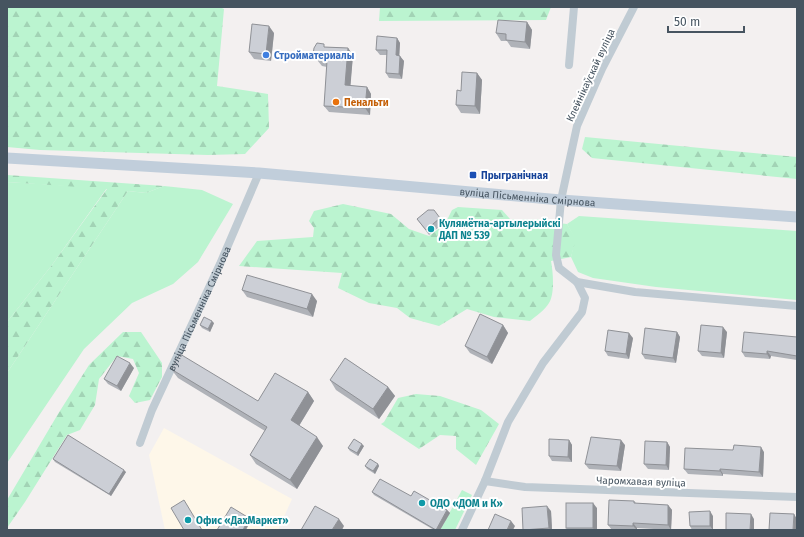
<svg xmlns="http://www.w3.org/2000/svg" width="804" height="537" viewBox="0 0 804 537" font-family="'Fira Sans',sans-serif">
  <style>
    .commercial { fill: #fef7e9 }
    .grass { fill: #bbf4d0 }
    .forest { fill: url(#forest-firs) }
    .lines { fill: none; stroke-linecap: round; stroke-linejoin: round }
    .minor { stroke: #c0cbd3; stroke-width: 8 }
    .secondary { stroke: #c1cedb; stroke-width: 11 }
    .wall { fill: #afb2b8 }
    .shaded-wall { fill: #8f9196 }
    .building { fill: #cccfd6; stroke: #8f9196 }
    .shop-dot { fill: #3f7fe0; stroke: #fff; stroke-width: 1.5 }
    .food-dot { fill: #e8710a; stroke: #fff; stroke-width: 1.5 }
    .transit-dot { fill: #1a4fb4; stroke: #fff; stroke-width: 1.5 }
    .culture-dot { fill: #0f9aa8; stroke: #fff; stroke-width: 1.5 }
    .labels { text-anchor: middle; stroke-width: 4; stroke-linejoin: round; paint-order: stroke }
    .shop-label { font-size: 10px; font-weight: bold; fill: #366cbe; stroke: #fff; text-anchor: start }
    .street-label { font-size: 10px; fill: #465460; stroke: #fff }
    .food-label { font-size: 10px; font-weight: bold; fill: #c56008; stroke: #fff; text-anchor: start }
    .transit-label { font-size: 10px; font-weight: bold; fill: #164399; stroke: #fff; text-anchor: start }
    .culture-label { font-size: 10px; font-weight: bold; fill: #0d838f; stroke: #fff; text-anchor: start }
  </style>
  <defs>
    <pattern id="forest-firs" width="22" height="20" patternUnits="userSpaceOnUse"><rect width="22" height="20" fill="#bbf4d0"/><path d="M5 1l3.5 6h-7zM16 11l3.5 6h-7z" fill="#a2d3b5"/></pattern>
  </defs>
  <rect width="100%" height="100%" fill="#f3f0f0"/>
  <polygon class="commercial" points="164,428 292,499 278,530 165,530 149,455"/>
  <g class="grass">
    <polygon points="7,182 107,188 52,265 7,322"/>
    <polygon points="164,186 202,190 233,204 198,262 173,284 132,303 84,349 7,463 7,373 128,191 146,193"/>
    <polygon points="579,216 797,231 797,300 656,287 593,278 578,272 571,257 575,239 567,224"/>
    <polygon points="462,490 472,495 455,530 440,530"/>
  </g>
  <g class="forest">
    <polygon points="7,7 220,7 224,9 217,86 268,94 269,128 245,154 208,155 40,150 7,147"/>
    <polygon points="380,7 551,7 546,20 379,21"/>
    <polygon points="585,137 797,157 797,179 592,158 582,149"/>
    <polygon points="7,175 164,186 146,193 128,191 7,373 7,322 52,265 107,189 7,182"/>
    <path d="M343,204L391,214L409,229L429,236L445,224L452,210L458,207L502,210L510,219H537L549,222L567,224L576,239L571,257L551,261C553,272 555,293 549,303C545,310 536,316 530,321L494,317L467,309L439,326L410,318L397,308L369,303L338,288L342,273L239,266L257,241L313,237L314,228L309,221L314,211Z"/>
    <polygon points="123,332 141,332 162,363 162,377 150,400 135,403 129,396 139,373 133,359 117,356 99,379 95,405 80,430 67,435 25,502 7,528 7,500 58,414 89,365"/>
    <polygon points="416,394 440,396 481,410 499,424 476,465 456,449 456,436 440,435 419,449 381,424 384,422 398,398"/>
  </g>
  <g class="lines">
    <g class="minor">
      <polyline points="569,65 574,7"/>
      <polyline points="577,282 635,292 797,306"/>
      <path id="s1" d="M140,443L152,410L220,264L259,173"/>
      <polyline points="485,481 525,487 797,497"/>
      <polyline points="462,530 485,481 508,422 543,363 582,312 585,298 577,282 559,268 556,255 561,200 577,126 602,69 634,7"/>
    </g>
    <path class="secondary" id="s2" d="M7,158L259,173L561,200L797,217"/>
  </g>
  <g class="wall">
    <polygon points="527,22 532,30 530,49 511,47 507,41 501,41 496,33"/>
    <polygon points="274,33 271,61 254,59 249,52"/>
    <polygon points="397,38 400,43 399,56 404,61 402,79 389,78 386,73 387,55 380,55 376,50"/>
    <polygon points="326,47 348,48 353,55 350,86 367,87 371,94 370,115 329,112 324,106 327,67 322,66 313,55"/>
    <polygon points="477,73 482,80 480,114 461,113 456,105 461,91"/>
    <polygon points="440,218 444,223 429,235 417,219"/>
    <polygon points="242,290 317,301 313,317 247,297"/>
    <polygon points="214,323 210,332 202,328 200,325"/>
    <polygon points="503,325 508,333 492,364 470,353 465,346"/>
    <polygon points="677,332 680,337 676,363 645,359 642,354"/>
    <polygon points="727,332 724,358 702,356 698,351"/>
    <polygon points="797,337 797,360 771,356 770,359 745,357 742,352"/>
    <polygon points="633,338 629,359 608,356 605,351"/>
    <polygon points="134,368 121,391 108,384 104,379"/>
    <polygon points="171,369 258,401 308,392 314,401 299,426 323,446 297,489 256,464 250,455 265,431 178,378"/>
    <polygon points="330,380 388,387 395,396 379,419 336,390"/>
    <polygon points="569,440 572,445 572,462 552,461 549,456"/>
    <polygon points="667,442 670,447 669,470 648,469 644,464"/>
    <polygon points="625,445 621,471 589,469 585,464"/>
    <polygon points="364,446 358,456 350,451 348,448"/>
    <polygon points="764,452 763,477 723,474 723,476 688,474 684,469"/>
    <polygon points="53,459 126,472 111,496 55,462"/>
    <polygon points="378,464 379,466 375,474 367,469 365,466"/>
    <polygon points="372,492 411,496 447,510 450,513 440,530 434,530 374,495"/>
    <polygon points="634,501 636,503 668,505 672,510 671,530 637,528 637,530 612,530 608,525"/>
    <polygon points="597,508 597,530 567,530 566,528"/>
    <polygon points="551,511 552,530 523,530"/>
    <polygon points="713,516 713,530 692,530 690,526"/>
  </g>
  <g class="shaded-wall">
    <polygon points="527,22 532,30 530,49 525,42"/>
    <polygon points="269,26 274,33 271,61 266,54"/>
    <polygon points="397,38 400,43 399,60 396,55"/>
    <polygon points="348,48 353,55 350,92 345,85"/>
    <polygon points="400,56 404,61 402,79 399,74"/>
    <polygon points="477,73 482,80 480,114 475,106"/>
    <polygon points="367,87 371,94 370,115 365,108"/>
    <polygon points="312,294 317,301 313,317 307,309"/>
    <polygon points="212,321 214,323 210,332 208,329"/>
    <polygon points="503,325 508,333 492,364 487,357"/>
    <polygon points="723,327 727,332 724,358 721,353"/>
    <polygon points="677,332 680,337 676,363 673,358"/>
    <polygon points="629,333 633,338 629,359 626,354"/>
    <polygon points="767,351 771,356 770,359 767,354"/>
    <polygon points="130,363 134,368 121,391 117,386"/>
    <polygon points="388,387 395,396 379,419 373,409"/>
    <polygon points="308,392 314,401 297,429 291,420"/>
    <polygon points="317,437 323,446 297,489 290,480"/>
    <polygon points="569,440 572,445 572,462 568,457"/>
    <polygon points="621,440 625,445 621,471 617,466"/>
    <polygon points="667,442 670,447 669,470 666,465"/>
    <polygon points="362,444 364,446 358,456 357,453"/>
    <polygon points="761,447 764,452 763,477 759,472"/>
    <polygon points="378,464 379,466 375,474 373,471"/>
    <polygon points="720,469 723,474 723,476 720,471"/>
    <polygon points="124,470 126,472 111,496 109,494"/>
    <polygon points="593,503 597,508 597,530 594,530 593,528"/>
    <polygon points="668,505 672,510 671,530 668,525"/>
    <polygon points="547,506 551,511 552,530 550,530 549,528"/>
    <polygon points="447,510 450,513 440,530 436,530"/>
    <polygon points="710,511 713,516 713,530 710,526"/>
    <polygon points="751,514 754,519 754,530 750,530"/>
    <polygon points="794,514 797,519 797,530 793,530"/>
    <polygon points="249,518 251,520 246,530 243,530"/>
    <polygon points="339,519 344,526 342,530 332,530"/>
    <polygon points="511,521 515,526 513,530 507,530"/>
    <polygon points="633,523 637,528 637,530 633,526"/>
  </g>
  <g class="building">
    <polygon points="498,20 527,22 525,42 506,40 506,34 496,33"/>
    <polygon points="252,24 269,26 266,54 249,52"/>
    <polygon points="377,36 397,38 396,55 400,56 399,74 386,73 387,50 376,50"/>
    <polygon points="317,43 324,44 324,47 348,48 345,85 367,87 365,108 324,106 327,61 317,59 313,55 314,48"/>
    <polygon points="462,72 477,73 475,106 456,105 457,90 461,91"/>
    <polygon points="428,210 434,210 440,218 426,230 417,219"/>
    <polygon points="247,275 312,294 307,309 242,290"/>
    <polygon points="480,314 503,325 487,357 465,346"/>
    <polygon points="204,317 212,321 208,329 200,325"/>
    <polygon points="701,325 723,327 721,353 698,351"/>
    <polygon points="645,328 677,332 673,358 642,354"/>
    <polygon points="608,330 629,333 626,354 605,351"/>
    <polygon points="744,332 797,337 797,356 767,351 767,354 742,352"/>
    <polygon points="180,354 258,401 275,373 308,392 291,420 317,437 290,480 250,455 267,427 171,369"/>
    <polygon points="117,356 130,363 117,386 104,379"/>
    <polygon points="345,358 388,387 373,409 330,380"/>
    <polygon points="68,435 124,470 109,494 53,459"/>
    <polygon points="591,437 621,440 617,466 585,464"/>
    <polygon points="354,439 362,444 357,453 348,448"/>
    <polygon points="549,439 569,440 568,457 549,456"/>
    <polygon points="645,441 667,442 666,465 644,464"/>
    <polygon points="734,445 761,447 759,472 720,469 720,471 684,469 685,448 733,450"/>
    <polygon points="370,459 378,464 373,471 365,466"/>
    <polygon points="380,479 411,496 414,491 447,510 436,530 372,492"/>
    <polygon points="184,500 202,530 184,530 171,508"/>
    <polygon points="609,500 634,501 634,503 668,505 668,525 633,523 633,526 608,525"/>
    <rect x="566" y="503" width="27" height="25"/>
    <polygon points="315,506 339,519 332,530 301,530"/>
    <polygon points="547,506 549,528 523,530 522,508"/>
    <polygon points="231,507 249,518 243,530 217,530"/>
    <polygon points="710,511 710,526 690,526 689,512"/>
    <polygon points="726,513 751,514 750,530 726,530"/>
    <polygon points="770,513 794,514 793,530 769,530"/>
    <polygon points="495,514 511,521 507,530 488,530"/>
  </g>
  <circle class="shop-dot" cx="266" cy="55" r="4"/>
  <circle class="food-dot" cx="336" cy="102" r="4"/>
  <rect class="transit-dot" x="469" y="171" width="8" height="8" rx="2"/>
  <g class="culture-dot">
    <circle cx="431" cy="229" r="4"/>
    <circle cx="422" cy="503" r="4"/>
    <circle cx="188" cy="520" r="4"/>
  </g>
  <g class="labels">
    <g class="shop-label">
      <text x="274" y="59">Стройматериалы</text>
    </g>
    <g class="street-label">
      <text transform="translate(590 75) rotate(-65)" y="4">Клейнікаўскай вуліца</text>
      <text dy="4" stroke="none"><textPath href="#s2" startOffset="522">вуліца Пісьменніка Смірнова</textPath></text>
      <text dy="4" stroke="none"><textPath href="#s1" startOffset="147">вуліца Пісьменніка Смірнова</textPath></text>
      <text transform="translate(641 481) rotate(2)" y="4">Чаромхавая вуліца</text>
    </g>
    <g class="food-label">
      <text x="344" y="106">Пенальти</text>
    </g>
    <g class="transit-label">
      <text x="481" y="179">Прыгранічная</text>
    </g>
    <g class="culture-label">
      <text x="439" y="227">Кулямётна-артылерыйскі<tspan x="439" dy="12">ДАП № 539</tspan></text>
      <text x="430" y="507">ОДО «ДОМ и К»</text>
      <text x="196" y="524">Офис «ДахМаркет»</text>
    </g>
  </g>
  <rect width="804" height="537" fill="none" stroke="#465460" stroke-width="16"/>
  <path d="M668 26v6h76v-6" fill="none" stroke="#465460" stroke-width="2"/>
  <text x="674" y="26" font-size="12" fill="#465460" stroke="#ffffff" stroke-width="3" paint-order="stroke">50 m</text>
</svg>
